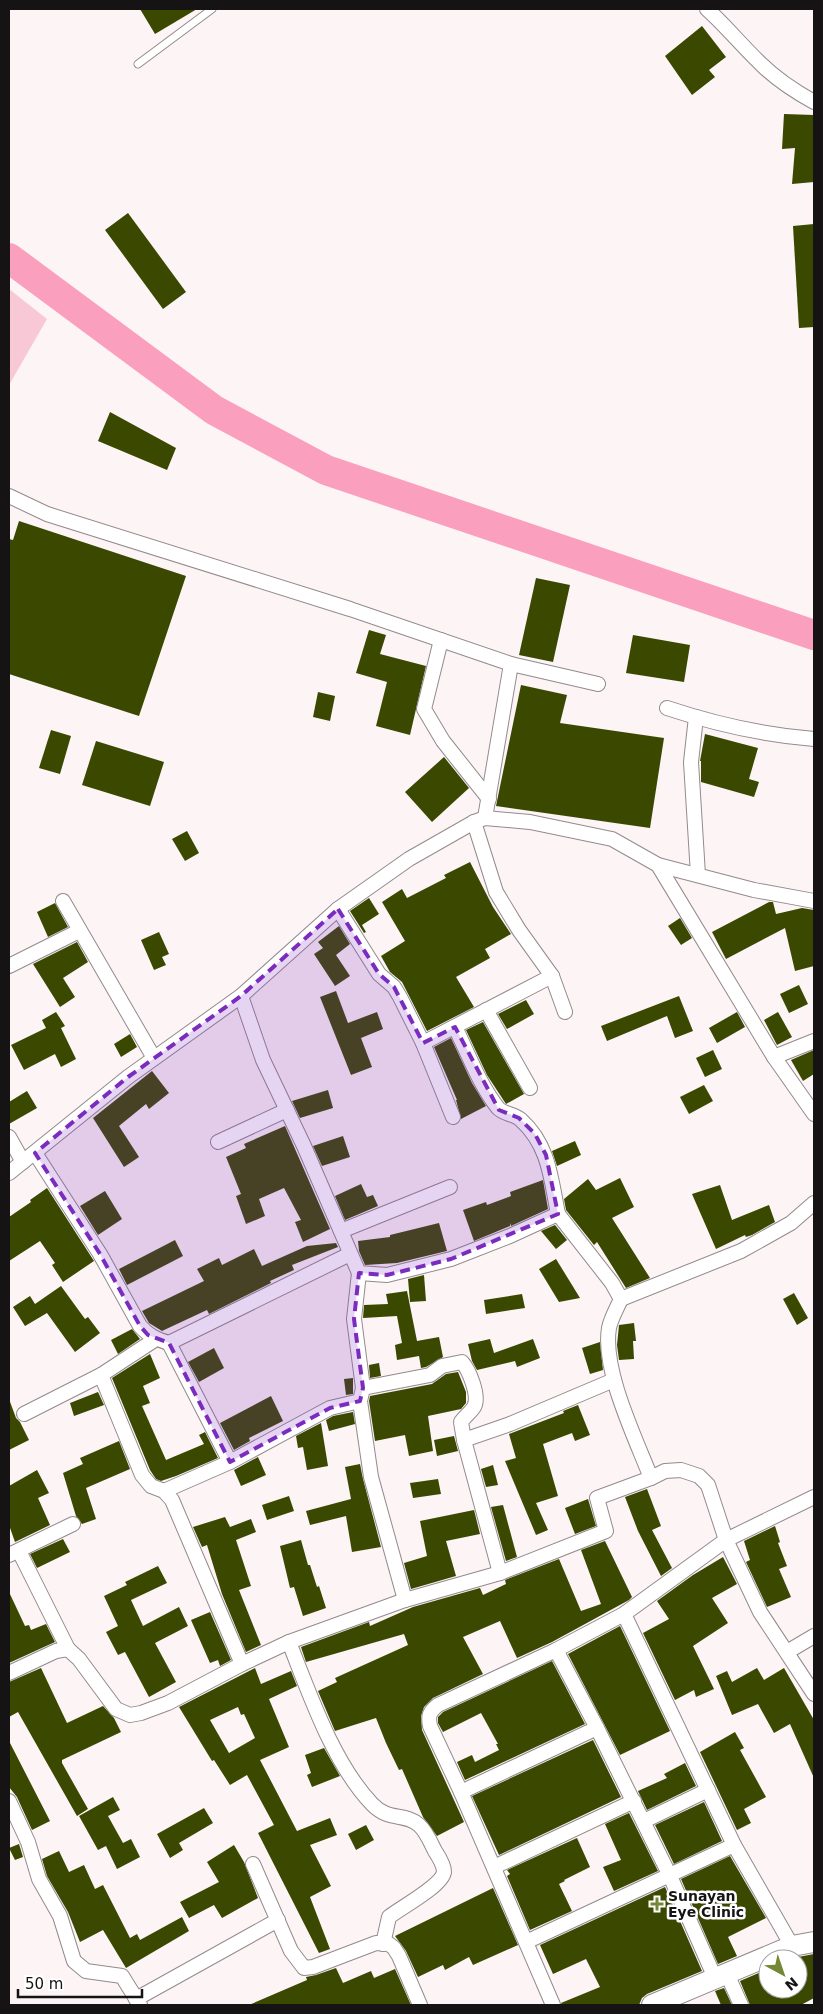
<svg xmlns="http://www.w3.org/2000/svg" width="823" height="2014" viewBox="0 0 823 2014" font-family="'DejaVu Sans',sans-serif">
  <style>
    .green { fill: #f9c8d7 }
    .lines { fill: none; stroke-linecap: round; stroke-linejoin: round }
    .river { stroke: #fa9fbd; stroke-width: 30 }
    .building { fill: #3a4800; fill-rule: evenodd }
    .service-casing { stroke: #938a8c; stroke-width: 9 }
    .minor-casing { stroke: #938a8c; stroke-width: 16 }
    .secondary-casing { stroke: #938a8c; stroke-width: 22 }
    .service { stroke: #fff; stroke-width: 7 }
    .minor { stroke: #fff; stroke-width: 14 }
    .secondary { stroke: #fff; stroke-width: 20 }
    .marked { fill: #7b2cbf; fill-opacity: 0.2; stroke: #7b2cbf; stroke-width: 4; stroke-dasharray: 10 6; stroke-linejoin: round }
    .poi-dot { fill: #748737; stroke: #fff; stroke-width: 2 }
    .labels { text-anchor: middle; stroke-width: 5; stroke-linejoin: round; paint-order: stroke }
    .poi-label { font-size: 14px; font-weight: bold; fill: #161314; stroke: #fff; text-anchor: start }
  </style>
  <rect width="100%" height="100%" fill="#fdf4f6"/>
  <polygon class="green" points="9,289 47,319 9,385"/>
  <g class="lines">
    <polyline class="river" points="9,258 214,410 326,470 814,635"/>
  </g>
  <g class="building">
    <polygon points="140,9 197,9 155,34"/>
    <polygon points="702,26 726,57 709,70 715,77 692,95 665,56"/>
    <polygon points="784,114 814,115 814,182 792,184 795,148 782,149"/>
    <polygon points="128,213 186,292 163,309 105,230"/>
    <polygon points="814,224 814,327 799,328 793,226"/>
    <polygon points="110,412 176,448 167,470 98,441"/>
    <polygon points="19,521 186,576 139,716 9,674 9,539 13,540"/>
    <polygon points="536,578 570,585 553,662 519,655"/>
    <polygon points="369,630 386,635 380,654 426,666 410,735 376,726 387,682 356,673"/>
    <polygon points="633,635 690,645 684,682 626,673"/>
    <polygon points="521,685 567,695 560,723 664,738 650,828 496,806"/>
    <polygon points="318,692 335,696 330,721 313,717"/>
    <polygon points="51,730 71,736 60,774 39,768"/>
    <polygon points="705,734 758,748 749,779 759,782 754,797 701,782 701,761 700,761"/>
    <polygon points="96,741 164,762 150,806 82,785"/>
    <polygon points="444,757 469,788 432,822 405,792"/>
    <polygon points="187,831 199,853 185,861 172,839"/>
    <polygon points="470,862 493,907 511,934 485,949 490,958 456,977 474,1007 427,1031 402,982 390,972 381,956 405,941 382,902 402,889 407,898 446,878 444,875"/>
    <polygon points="369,898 379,914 362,925 366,932 364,933 350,911"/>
    <polygon points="769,902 773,902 776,914 802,908 814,910 814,966 795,971 785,928 726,959 712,932"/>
    <polygon points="55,903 68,927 48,937 37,912"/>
    <polygon points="680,918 692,938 681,945 668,926"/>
    <polygon points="339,926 350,944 336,955 350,976 335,986 314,954 323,948 318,942"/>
    <polygon points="159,932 169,954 162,957 166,965 154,970 141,940"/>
    <polygon points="77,942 88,962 63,978 75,997 60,1007 33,964"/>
    <polygon points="799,985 808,1004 789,1013 780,994"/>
    <polygon points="336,991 348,1023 377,1012 383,1029 361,1038 372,1067 351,1075 320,997"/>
    <polygon points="679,996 693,1031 675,1038 667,1016 607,1041 601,1026"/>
    <polygon points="526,1000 534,1014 507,1029 498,1014"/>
    <polygon points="56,1012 65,1026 61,1028 76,1059 61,1067 55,1054 24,1070 11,1045 46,1028 42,1020"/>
    <polygon points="737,1012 745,1027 717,1043 709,1028"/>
    <polygon points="778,1012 792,1037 777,1045 764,1020"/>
    <polygon points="483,1022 524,1094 506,1104 487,1075 466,1030"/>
    <polygon points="130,1034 137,1047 121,1057 114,1044"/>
    <polygon points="451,1038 472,1083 486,1106 461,1119 456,1100 457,1100 434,1047"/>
    <polygon points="713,1050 722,1069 705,1077 696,1058"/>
    <polygon points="814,1050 814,1074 803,1081 791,1060"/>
    <polygon points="152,1071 169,1093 149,1109 146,1104 119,1126 139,1157 124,1167 93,1118"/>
    <polygon points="704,1085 713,1101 689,1114 680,1097"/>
    <polygon points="328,1090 333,1108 300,1118 292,1101"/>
    <polygon points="27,1091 37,1108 9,1124 9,1102"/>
    <polygon points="285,1126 330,1229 303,1242 295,1222 301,1220 284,1188 259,1199 265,1216 246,1224 236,1196 241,1194 226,1157 246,1148 244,1144"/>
    <polygon points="343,1136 350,1157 322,1166 313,1146"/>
    <polygon points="575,1141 581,1155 557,1166 552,1151"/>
    <polygon points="620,1178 634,1207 612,1218 650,1278 626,1288 597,1242 594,1245 566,1210 564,1199 588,1179 596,1190"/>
    <polygon points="543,1180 548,1209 511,1226 510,1223 510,1226 474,1241 463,1210 486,1202 487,1205 511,1196 510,1192"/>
    <polygon points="361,1184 367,1197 373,1195 378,1206 345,1220 335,1196"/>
    <polygon points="720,1185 732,1220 769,1205 775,1222 752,1235 746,1237 745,1235 716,1249 692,1194"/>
    <polygon points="47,1188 94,1261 63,1282 52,1265 55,1263 40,1241 9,1261 9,1217 31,1202 30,1200"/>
    <polygon points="105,1191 122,1219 98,1235 80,1206"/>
    <polygon points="439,1223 447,1251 397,1263 365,1265 359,1251 358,1241 390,1237 390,1235"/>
    <polygon points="555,1225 567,1240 556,1249 541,1231"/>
    <polygon points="175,1240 183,1256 127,1285 119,1269"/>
    <polygon points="336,1243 338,1247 292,1265 294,1270 270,1281 271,1283 209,1314 207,1310 162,1331 149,1323 142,1311 204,1281 197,1269 219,1258 222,1265 254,1249 262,1266 307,1246"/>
    <polygon points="556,1259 580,1298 559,1302 539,1269"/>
    <polygon points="424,1275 426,1301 410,1302 408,1279"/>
    <polygon points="61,1286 85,1319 88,1317 100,1333 75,1352 47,1313 25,1326 13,1307 30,1296 35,1304"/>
    <polygon points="407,1291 417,1341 439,1337 443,1357 426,1367 421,1368 419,1356 397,1360 395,1345 402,1343 397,1316 363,1318 364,1305 388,1304 386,1294"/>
    <polygon points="794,1293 808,1318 797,1325 783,1299"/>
    <polygon points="522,1294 525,1308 486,1314 484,1300"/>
    <polygon points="634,1323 636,1341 633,1341 634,1359 619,1360 617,1345 619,1325"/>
    <polygon points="132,1329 140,1339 118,1354 111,1340"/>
    <polygon points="490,1339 494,1353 533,1339 540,1358 517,1367 515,1361 477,1370 472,1361 468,1344"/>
    <polygon points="600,1342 603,1370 590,1374 582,1348"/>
    <polygon points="214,1348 224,1368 199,1382 188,1362"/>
    <polygon points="150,1354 160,1378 143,1386 150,1403 142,1406 166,1460 204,1444 199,1435 205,1432 218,1458 176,1476 161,1481 156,1479 150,1470 112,1378"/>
    <polygon points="379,1363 381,1376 370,1378 369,1365"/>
    <polygon points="458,1372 466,1392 466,1403 461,1409 428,1416 433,1451 409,1456 405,1435 375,1441 369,1401 370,1396 432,1384 446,1374"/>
    <polygon points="353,1378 353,1394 346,1395 344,1379"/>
    <polygon points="98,1392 104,1405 74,1416 70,1403"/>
    <polygon points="271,1396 283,1421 249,1438 250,1441 234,1450 220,1423"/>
    <polygon points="9,1399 16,1418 20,1422 29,1440 9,1450"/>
    <polygon points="578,1405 590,1435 575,1441 572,1433 543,1444 558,1496 536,1503 548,1530 536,1535 505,1461 516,1458 509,1434 564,1413 563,1411"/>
    <polygon points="353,1412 355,1424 329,1431 326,1420 333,1416"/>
    <polygon points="321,1423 328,1466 307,1470 303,1447 298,1448 296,1436"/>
    <polygon points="454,1436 458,1451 437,1456 434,1440"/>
    <polygon points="119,1441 130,1469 86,1488 96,1519 82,1524 76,1516 63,1473 83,1464 80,1458"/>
    <polygon points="258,1457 266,1475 241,1486 234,1470"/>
    <polygon points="360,1464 363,1479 381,1547 352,1552 346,1516 310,1525 306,1511 351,1499 345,1467"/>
    <polygon points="493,1465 498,1485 486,1487 481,1469"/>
    <polygon points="37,1470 49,1493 38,1498 50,1525 15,1542 9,1525 9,1486"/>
    <polygon points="438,1479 441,1494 413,1498 410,1483"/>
    <polygon points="647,1489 661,1526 652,1530 672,1568 661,1576 638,1531 625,1497"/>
    <polygon points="289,1496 294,1511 267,1520 262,1505"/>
    <polygon points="588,1499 596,1526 575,1534 565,1508"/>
    <polygon points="503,1505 517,1557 506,1561 491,1507"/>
    <polygon points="474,1510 480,1534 446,1541 456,1576 411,1589 404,1563 427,1556 420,1521"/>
    <polygon points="225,1517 230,1527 251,1519 256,1532 236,1540 251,1586 239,1590 261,1645 246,1652 222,1594 207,1545 202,1547 193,1527"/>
    <polygon points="775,1526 780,1542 778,1543 787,1566 779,1569 791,1597 767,1607 746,1562 750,1560 744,1541"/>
    <polygon points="63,1539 70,1552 37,1568 30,1554"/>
    <polygon points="301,1540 308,1565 310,1565 317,1587 319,1586 326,1608 303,1616 294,1587 290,1588 280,1546"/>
    <polygon points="605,1541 632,1597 629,1600 552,1642 517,1658 500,1621 463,1637 483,1674 433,1698 424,1707 421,1716 422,1730 464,1822 437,1836 423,1817 402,1769 399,1770 386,1743 376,1718 335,1731 318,1691 337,1682 335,1678 408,1645 404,1634 306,1662 301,1647 369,1622 370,1626 413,1607 480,1588 483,1595 506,1584 505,1580 559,1559 581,1611 601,1604 581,1550"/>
    <polygon points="723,1557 737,1584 712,1598 728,1623 693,1646 714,1689 696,1697 694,1690 675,1700 643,1633 669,1619 657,1601 693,1575"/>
    <polygon points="158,1566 167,1583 131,1600 143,1626 179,1607 188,1626 155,1643 176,1682 149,1697 125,1652 118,1655 106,1632 118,1626 104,1596 127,1585 125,1582"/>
    <polygon points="9,1592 25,1626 29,1625 31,1630 46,1624 55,1642 9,1663"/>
    <polygon points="210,1612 231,1660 220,1666 218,1660 210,1663 191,1620"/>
    <polygon points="620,1626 670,1731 620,1755 568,1654"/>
    <polygon points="552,1661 585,1724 465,1780 457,1762 472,1755 475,1762 499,1750 496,1744 498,1744 481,1713 443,1732 438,1723 438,1717 443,1712"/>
    <polygon points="41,1668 67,1723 103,1706 114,1718 121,1732 62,1760 62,1763 88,1809 77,1816 18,1712 9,1717 9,1682"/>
    <path d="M255,1668L261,1684L291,1671L297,1686L269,1699L289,1747L260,1760L297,1831L330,1818L337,1835L310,1845L331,1886L310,1897L330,1949L319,1953L258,1833L274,1825L247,1775L230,1785L214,1760L212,1761L179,1707ZM238,1707L241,1715L244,1714L255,1738L229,1753L210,1720Z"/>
    <polygon points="757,1668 764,1680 784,1668 814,1720 814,1778 790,1724 774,1733 758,1704 732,1715 716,1676 727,1671 732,1682"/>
    <polygon points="735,1732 744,1748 740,1750 766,1797 744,1809 751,1823 737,1830 700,1752"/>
    <polygon points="593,1740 621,1797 499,1855 472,1796"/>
    <polygon points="9,1741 50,1821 32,1830 17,1797 9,1787"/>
    <polygon points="324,1748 340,1776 312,1787 307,1775 311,1773 305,1755"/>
    <polygon points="685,1763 696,1786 647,1810 638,1791 667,1778 664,1774"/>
    <polygon points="113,1797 120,1810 108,1816 123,1843 131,1839 140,1857 117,1869 106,1846 98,1850 79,1816"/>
    <polygon points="704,1802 722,1841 674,1864 655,1825"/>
    <polygon points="204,1808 213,1823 179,1843 183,1850 170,1858 157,1834"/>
    <polygon points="629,1813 658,1871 614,1891 603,1867 621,1860 605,1824"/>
    <polygon points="366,1825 374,1840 356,1850 348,1834"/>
    <polygon points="577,1838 590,1867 564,1880 565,1881 559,1884 572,1911 530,1930 507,1876 510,1874 507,1870"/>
    <polygon points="19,1844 23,1857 15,1860 9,1848"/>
    <polygon points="234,1845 244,1862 258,1898 222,1918 214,1905 189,1918 180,1902 219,1882 207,1862"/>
    <polygon points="59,1851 69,1872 84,1865 95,1889 103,1885 130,1938 137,1934 140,1940 182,1917 189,1931 126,1968 103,1930 80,1942 68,1912 47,1876 42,1859"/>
    <polygon points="730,1856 766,1918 728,1937 737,1956 718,1964 681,1879"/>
    <polygon points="665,1887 702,1971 647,1994 642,1998 639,2005 562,2005 561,2003 600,1987 586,1959 553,1974 540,1945"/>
    <polygon points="493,1888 518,1945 473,1965 469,1957 445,1970 443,1965 418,1977 406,1951 395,1936"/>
    <polygon points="814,1954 814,1998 801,2005 750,2005 740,1981 768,1969 768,1989 798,1989 798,1957"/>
    <polygon points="336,1968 343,1983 371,1971 374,1978 395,1969 411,2005 249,2005 307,1980 306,1977 316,1975"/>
    <polygon points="724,1988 732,2005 721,2005 715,1991"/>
  </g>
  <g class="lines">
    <defs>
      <polyline id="service" points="138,64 212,9"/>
      <g id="minor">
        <path d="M707,9C726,26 742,46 761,64C776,79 796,92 814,102"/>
        <polyline points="9,496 47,514 350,609 511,664 485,818"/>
        <polyline points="441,640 424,709 443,741 489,799"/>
        <polyline points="511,664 598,684"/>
        <path d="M667,708C715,724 764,735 814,739"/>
        <polyline points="696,717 691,762 698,875"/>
        <polyline points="474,822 496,892 519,930 552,976 565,1012"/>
        <polyline points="658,865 754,890 814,901"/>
        <polyline points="63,901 154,1058"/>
        <polyline points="338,909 379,974 394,987 400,997 423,1043 453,1117"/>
        <polyline points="9,966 79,931"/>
        <polyline points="486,1010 530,1088"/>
        <path d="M455,1027C468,1053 479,1084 498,1108C503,1114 515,1114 521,1120C549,1145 551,1179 558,1214"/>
        <polyline points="423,1043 552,976"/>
        <polyline points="774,1057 814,1041"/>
        <polyline points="9,1137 23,1162"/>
        <polyline points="218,1142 287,1110"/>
        <path d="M35,1153L100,1254L140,1326C149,1336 156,1339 169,1343L350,1254"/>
        <polyline points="9,1173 128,1077 241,996 338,909 409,859 474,822 485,818 530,822 612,839 658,865 774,1057 814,1114"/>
        <polyline points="341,1231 450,1187"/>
        <polyline points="359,1273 354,1319 363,1388 360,1401 371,1477 405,1600"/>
        <polyline points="621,1299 741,1251 791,1223 814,1203"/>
        <polyline points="169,1343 230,1462"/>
        <polyline points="101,1375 142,1475 151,1486 164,1491 172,1500 242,1664"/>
        <path d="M363,1388L430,1375L442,1366L462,1362C469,1370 480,1396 474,1407C471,1412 465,1416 461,1422L464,1440"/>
        <polyline points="24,1414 101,1375 156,1339"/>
        <polyline points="651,1478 665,1471 681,1470 699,1476 708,1485 726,1540 814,1497"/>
        <polyline points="164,1491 230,1462 330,1408 360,1401"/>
        <polyline points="19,1551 68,1649"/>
        <polyline points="9,1555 73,1524"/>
        <polyline points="500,1573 464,1440 510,1424 614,1380"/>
        <polyline points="624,1614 734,1845 792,1946"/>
        <path d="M289,1642C310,1695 333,1763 372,1804C389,1822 404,1812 419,1825C426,1831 431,1843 435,1851C439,1857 444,1865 444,1872C442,1886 400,1908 389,1917L383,1944"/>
        <polyline points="787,1652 814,1636"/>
        <path d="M9,1673L56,1651L68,1649L79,1659L116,1709L130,1715L141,1713L168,1703L242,1664L289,1642L405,1600L500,1573L606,1531L597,1498L651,1478C635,1437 602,1370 609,1328C611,1318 617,1308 621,1299L612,1283L558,1214L510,1236L451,1259L387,1275L359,1273L304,1146L263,1060L241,996"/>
        <polyline points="597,1728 670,1876 715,1978"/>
        <path d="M461,1792L430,1726C428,1716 429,1712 438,1705L556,1650"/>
        <polyline points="9,1801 28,1842 39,1879 60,1916 74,1961 86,1971 122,1976 140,2005"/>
        <polyline points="644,1821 708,1790"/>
        <polyline points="253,1864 291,1951 304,1968 313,1967 376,1943 389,1944 394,1948 399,1956 420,2005"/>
        <polyline points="494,1867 634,1801"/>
        <polyline points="526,1942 734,1845"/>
        <polyline points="727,1974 741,2005"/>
        <polyline points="136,1999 278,1920"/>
        <polyline points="553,2005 461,1792 597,1728 556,1650 624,1614 726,1540 760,1612 814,1694"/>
      </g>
      <polyline id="secondary" points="652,2005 792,1946 814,1942"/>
    </defs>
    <use href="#service" class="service-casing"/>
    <use href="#minor" class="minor-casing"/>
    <use href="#secondary" class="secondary-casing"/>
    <use href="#service" class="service"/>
    <use href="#minor" class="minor"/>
    <use href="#secondary" class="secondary"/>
  </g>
  <path class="marked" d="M338,909L379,974L394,987L423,1043L455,1027L499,1110L519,1118L535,1134L546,1155L558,1214L451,1259L387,1275L359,1273L354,1319L363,1388L360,1401L330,1408L230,1462L169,1343L148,1335L140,1326L100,1254L35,1153L128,1077L241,996Z"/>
  <path class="poi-dot" d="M654.5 1896.5h5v5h5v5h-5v5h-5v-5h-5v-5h5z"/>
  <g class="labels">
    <g class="poi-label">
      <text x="668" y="1901">Sunayan<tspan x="668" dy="16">Eye Clinic</tspan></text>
    </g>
  </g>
  <rect width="823" height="2014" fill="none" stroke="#161314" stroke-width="20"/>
  <g transform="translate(783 1974) rotate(140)"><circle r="24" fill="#ffffff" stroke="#a2a1a1"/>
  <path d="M0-4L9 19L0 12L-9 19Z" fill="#748737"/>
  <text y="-8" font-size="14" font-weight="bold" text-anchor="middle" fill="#161314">N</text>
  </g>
  <path d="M18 1989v8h124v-8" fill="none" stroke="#161314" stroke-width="2.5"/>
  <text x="25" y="1989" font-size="15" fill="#161314" stroke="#ffffff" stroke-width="4" paint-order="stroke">50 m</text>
</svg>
